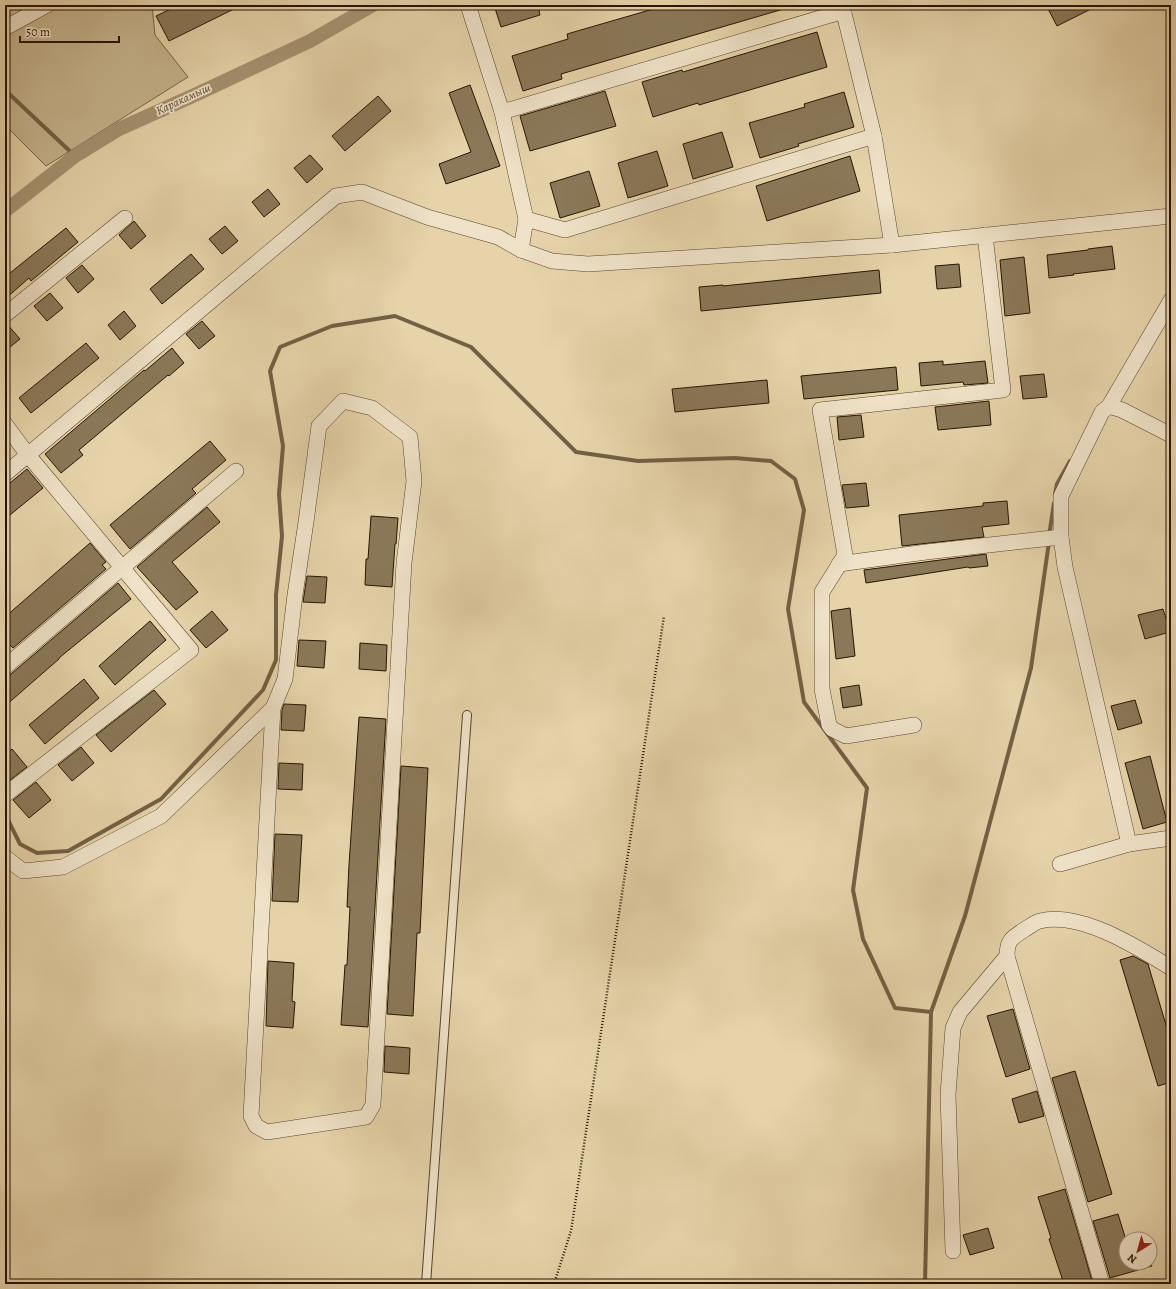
<svg xmlns="http://www.w3.org/2000/svg" width="1176" height="1289" viewBox="0 0 1176 1289" font-family="Alegreya,serif">
  <style>
    .green { fill: #c5b38d; stroke: #766446 }
    .lines { fill: none; stroke-linecap: round; stroke-linejoin: round }
    .stream { stroke: #726043; stroke-width: 4 }
    .canal { stroke: #a59270; stroke-width: 14 }
    .building { fill: #8a7858; stroke: #261500 }
    .lane-casing { stroke: #56442a; stroke-width: 10 }
    .street-casing { stroke: #56442a; stroke-width: 16 }
    .path { stroke: #261500; stroke-width: 2.5; stroke-dasharray: 1 2; stroke-linecap: butt }
    .lane { stroke: #efe2c8; stroke-width: 8 }
    .street { stroke: #efe2c8; stroke-width: 15 }
    .labels { text-anchor: middle; stroke-width: 3.5; stroke-linejoin: round; paint-order: stroke }
    .water-label { font-size: 12px; font-style: italic; fill: #59472d; stroke: #efe2c8 }
  </style>
  <rect width="100%" height="100%" fill="#e6d3aa"/>
  <filter id="stains"><feTurbulence type="fractalNoise" baseFrequency=".005" numOctaves="4"/><feColorMatrix values="0 0 0 0 .2 0 0 0 0 .09 0 0 0 0 .02 0 0 0 .5 -.17"/></filter>
  <radialGradient id="worn" r=".72"><stop offset=".6" stop-color="#630" stop-opacity="0"/><stop offset="1" stop-color="#630" stop-opacity=".3"/></radialGradient>
  <polygon class="green" points="5,5 152,5 155,35 188,77 46,166 5,125"/>
  <g class="lines">
    <g class="stream">
      <polyline points="5,90 75,156"/>
      <polyline points="1166,298 1171,289"/>
      <polyline points="1055,494 1057,484 1070,461"/>
      <polyline points="1049,536 1054,503"/>
      <polyline points="5,814 20,844 37,853 68,851 161,799 263,690 276,660 276,595 282,536 279,494 283,446 270,371 280,347 332,326 395,316 471,347 576,452 638,461 735,458 771,461 795,479 804,510 788,609 804,702 867,788 853,890 863,939 895,1008 931,1012"/>
      <polyline points="925,1284 931,1012 965,916 1031,668 1049,542"/>
    </g>
    <polyline class="canal" points="5,211 75,156 119,129 197,94 310,41 373,5"/>
  </g>
  <g class="building">
    <polygon points="179,5 242,5 169,41 156,16"/>
    <polygon points="494,5 538,5 540,15 501,27"/>
    <polygon points="667,5 787,5 787,8 561,74 562,79 523,91 512,56 568,39 567,34"/>
    <polygon points="1046,5 1099,5 1057,26"/>
    <polygon points="817,32 827,67 699,105 698,103 653,117 642,82 682,70 683,72"/>
    <polygon points="470,85 500,166 446,184 439,164 471,152 449,93"/>
    <polygon points="605,91 616,126 530,151 520,116"/>
    <polygon points="844,92 854,127 798,144 799,146 760,158 749,123 805,107 804,104"/>
    <polygon points="378,96 391,111 345,151 332,136"/>
    <polygon points="722,132 733,167 693,179 683,144"/>
    <polygon points="657,151 668,186 628,198 618,163"/>
    <polygon points="310,155 323,169 307,183 294,168"/>
    <polygon points="850,156 860,191 767,221 756,186"/>
    <polygon points="589,171 600,206 560,218 550,183"/>
    <polygon points="268,189 280,204 264,217 252,202"/>
    <polygon points="134,221 146,236 131,249 119,235"/>
    <polygon points="225,226 238,241 222,254 209,239"/>
    <polygon points="66,228 78,242 31,281 29,278 5,299 5,277"/>
    <polygon points="1112,246 1115,269 1073,274 1074,275 1049,278 1047,255 1088,250 1088,249"/>
    <polygon points="191,254 204,269 162,304 150,289"/>
    <polygon points="1024,257 1030,313 1005,316 1000,260"/>
    <polygon points="959,264 961,287 937,289 935,266"/>
    <polygon points="82,265 94,279 78,293 66,278"/>
    <polygon points="879,270 881,293 701,311 699,287 723,285 723,286"/>
    <polygon points="50,293 63,308 47,321 34,306"/>
    <polygon points="124,311 136,326 120,340 108,325"/>
    <polygon points="202,321 215,336 199,349 186,334"/>
    <polygon points="5,324 7,324 20,339 5,351"/>
    <polygon points="86,343 99,358 31,413 19,398"/>
    <polygon points="172,348 184,363 169,376 168,375 79,450 83,455 61,473 45,454 144,370 145,371"/>
    <polygon points="943,361 943,365 985,361 988,383 964,385 963,382 921,386 919,363"/>
    <polygon points="896,367 898,390 804,399 801,376"/>
    <polygon points="1044,374 1047,397 1023,399 1020,376"/>
    <polygon points="767,380 769,403 675,412 672,389"/>
    <polygon points="989,401 991,425 938,430 935,407"/>
    <polygon points="861,415 864,437 839,440 837,417"/>
    <polygon points="210,441 226,460 192,489 196,493 130,549 110,525"/>
    <polygon points="27,469 43,488 5,519 5,487"/>
    <polygon points="866,483 869,506 846,508 842,485"/>
    <polygon points="1007,501 1009,524 982,527 984,537 902,546 899,515 983,506 983,503"/>
    <polygon points="207,507 220,522 172,562 198,592 176,610 137,567"/>
    <polygon points="371,516 398,518 396,544 395,544 392,587 365,585 366,559 368,559"/>
    <polygon points="90,543 106,562 102,565 106,569 13,648 9,644 5,648 5,617"/>
    <polygon points="986,554 988,566 969,568 968,567 866,583 864,570"/>
    <polygon points="307,576 327,577 325,603 303,602"/>
    <polygon points="118,583 131,599 59,658 59,659 5,706 5,676 11,674"/>
    <polygon points="850,608 855,656 836,659 831,611"/>
    <polygon points="1163,609 1170,632 1145,639 1138,615"/>
    <polygon points="212,611 228,630 206,648 190,630"/>
    <polygon points="150,621 166,640 115,685 99,666"/>
    <polygon points="299,640 326,641 324,668 297,666"/>
    <polygon points="360,643 387,645 386,671 359,669"/>
    <polygon points="84,679 99,698 45,744 29,725"/>
    <polygon points="859,685 862,705 843,708 840,688"/>
    <polygon points="154,690 166,704 111,752 96,735"/>
    <polygon points="1135,700 1142,723 1118,730 1111,706"/>
    <polygon points="284,704 306,705 304,731 281,730 282,710"/>
    <polygon points="359,717 386,719 368,1027 341,1025 345,965 347,965 350,907 347,907 349,865"/>
    <polygon points="81,747 94,763 72,781 58,765"/>
    <polygon points="12,749 27,767 5,784 5,754"/>
    <polygon points="1150,756 1167,822 1143,829 1125,763"/>
    <polygon points="279,763 303,764 302,790 278,789"/>
    <polygon points="401,766 428,768 420,933 417,933 413,1016 387,1014"/>
    <polygon points="36,782 51,800 29,818 13,800"/>
    <polygon points="275,834 302,835 298,902 272,901"/>
    <polygon points="1133,956 1148,964 1171,1042 1171,1082 1158,1086 1120,960"/>
    <polygon points="268,961 294,963 292,1001 295,1002 293,1028 266,1026"/>
    <polygon points="1013,1009 1030,1069 1006,1077 987,1016"/>
    <polygon points="385,1046 410,1048 409,1074 384,1072"/>
    <polygon points="1075,1071 1112,1194 1088,1202 1052,1078"/>
    <polygon points="1037,1091 1044,1116 1019,1123 1012,1099"/>
    <polygon points="1065,1189 1093,1284 1064,1284 1049,1239 1051,1238 1038,1197"/>
    <polygon points="1118,1214 1126,1240 1126,1263 1151,1263 1152,1266 1110,1278 1093,1221"/>
    <polygon points="988,1228 994,1248 970,1255 963,1235"/>
  </g>
  <g class="lines">
    <defs>
      <polyline id="lane" points="426,1284 467,715"/>
      <g id="street">
        <polyline points="468,5 502,112 526,219 521,250"/>
        <polyline points="842,5 874,136 892,245"/>
        <polyline points="5,28 47,5"/>
        <polyline points="502,112 844,11"/>
        <polyline points="526,219 565,230 874,136"/>
        <polyline points="5,315 125,218"/>
        <polygon points="343,401 372,408 410,437 414,481 404,563 373,1105 366,1117 267,1132 256,1126 251,1116 273,708 285,679 295,595 306,522 319,426"/>
        <polyline points="1109,406 1171,300"/>
        <polyline points="5,424 28,455 191,650 5,795"/>
        <polyline points="5,474 336,196 362,192 427,217 498,237 521,250 552,261 588,264 892,245 1171,216"/>
        <polyline points="839,564 926,552 1061,537"/>
        <polyline points="5,667 236,471"/>
        <polyline points="914,725 846,736 832,729 829,725 822,689 822,592 845,555 820,410 1003,390 985,235"/>
        <polyline points="1129,844 1065,567 1061,537 1061,496 1102,412 1109,406 1122,410 1171,435"/>
        <polyline points="5,857 23,871 63,867 161,816 273,708"/>
        <polyline points="1060,864 1129,844 1171,838"/>
        <polyline points="1007,956 1102,1284"/>
        <path d="M953,1251L948,1095L953,1028L960,1012L1007,956C1007,941 1011,938 1024,930C1029,927 1035,922 1040,921C1080,911 1137,947 1171,968"/>
      </g>
    </defs>
    <use href="#lane" class="lane-casing"/>
    <use href="#street" class="street-casing"/>
    <polyline class="path" points="554,1284 571,1231 664,616"/>
    <use href="#lane" class="lane"/>
    <use href="#street" class="street"/>
  </g>
  <g class="labels">
    <g class="water-label">
      <text transform="translate(183 99) rotate(-25)" y="4">Каракамыш</text>
    </g>
  </g>
  <rect width="1176" height="1289" fill="none" stroke="#e6d3aa" stroke-width="20"/>
  <rect x="6" y="6" width="1164" height="1277" fill="none" stroke="#261500" stroke-width="2"/>
  <rect x="10" y="10" width="1156" height="1269" fill="none" stroke="#261500"/>
  <g transform="translate(1138 1251) rotate(217)"><circle r="19" fill="#efe2c8" stroke="#9f9078"/>
  <path d="M0-3L7 15L0 10L-7 15Z" fill="#8f2418"/>
  <text y="-6" font-size="11" font-weight="bold" text-anchor="middle" fill="#261500">N</text>
  </g>
  <path d="M20 36v6h99v-6" fill="none" stroke="#261500" stroke-width="2"/>
  <text x="26" y="36" font-size="12" fill="#261500" stroke="#efe2c8" stroke-width="3" paint-order="stroke">50 m</text>
  <rect width="100%" height="100%" filter="url(#stains)"/>
  <rect width="100%" height="100%" fill="url(#worn)"/>
</svg>
